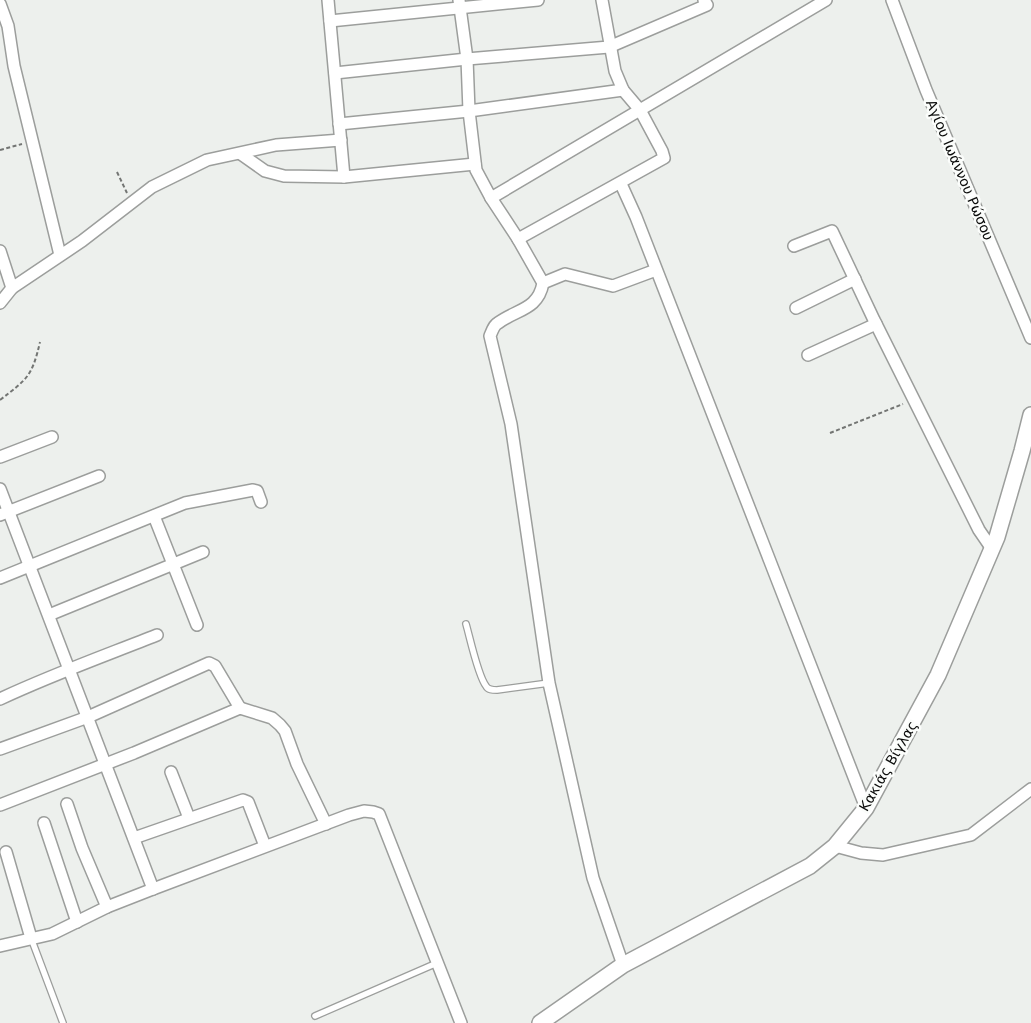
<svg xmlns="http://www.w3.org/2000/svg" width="1031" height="1023" viewBox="0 0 1031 1023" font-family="'DejaVu Sans',sans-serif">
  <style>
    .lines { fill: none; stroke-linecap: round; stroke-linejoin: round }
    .lane-casing { stroke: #9c9e9c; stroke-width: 8 }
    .street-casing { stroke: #9c9e9c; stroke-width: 14 }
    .secondary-casing { stroke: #9c9e9c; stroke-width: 18 }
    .path { stroke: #737573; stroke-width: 2; stroke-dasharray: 4 2.5; stroke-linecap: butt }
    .lane { stroke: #fff; stroke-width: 5.5 }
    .street { stroke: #fff; stroke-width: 11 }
    .secondary { stroke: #fff; stroke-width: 15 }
    .labels { text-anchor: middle; stroke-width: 5; stroke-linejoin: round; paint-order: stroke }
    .street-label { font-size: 14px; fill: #0c0d0c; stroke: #fbfdfb }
  </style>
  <rect width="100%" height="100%" fill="#edf0ed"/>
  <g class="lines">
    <defs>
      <g id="lane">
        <path d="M466,624C470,638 478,676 486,686C488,690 492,690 497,690L549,683"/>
        <polyline points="31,938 63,1023"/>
        <polyline points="315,1016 437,963"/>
      </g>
      <g id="street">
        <polyline points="328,0 344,177"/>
        <path d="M459,0L467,59L469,111L476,170L491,198L518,239L543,283C538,310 517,309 498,323C494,325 492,331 490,336L511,424L549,683L593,878L623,965"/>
        <polyline points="892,0 926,90 1031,338"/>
        <polyline points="0,4 8,26 14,66 60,255"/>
        <polyline points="330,21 538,0"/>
        <polyline points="335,73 467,59 609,47 707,5 704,0"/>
        <polyline points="339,124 469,111 623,90"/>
        <polyline points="241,154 265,171 284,176 344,177 475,164"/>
        <polyline points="621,184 636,217 866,808"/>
        <polyline points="491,198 826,0"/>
        <polyline points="518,239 664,158 662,151 640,110 623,90 615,71 602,0"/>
        <polyline points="794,246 832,231 874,320 979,530 992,549"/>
        <polyline points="0,251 12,288 0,303"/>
        <polyline points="543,283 565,274 613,286 656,270"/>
        <polyline points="12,288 82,241 152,187 207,160 276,145 341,140"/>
        <polyline points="796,308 855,279"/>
        <polyline points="808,355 876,324"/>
        <polyline points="0,457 52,437"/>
        <polyline points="0,489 153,889"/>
        <polyline points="0,515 99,476"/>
        <polyline points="154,516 197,625"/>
        <polyline points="0,578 185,503 253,490 257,491 261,502"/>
        <polyline points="49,615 203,552"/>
        <path d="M0,699C51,675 104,656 157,635"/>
        <polyline points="0,749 88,717 209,663 215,666 240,708"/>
        <polyline points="171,772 189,818"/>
        <polyline points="67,804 82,848 107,907"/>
        <polyline points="0,805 134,753 240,708 272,718 280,725 285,731 297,764 326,824"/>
        <polyline points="44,823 77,922"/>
        <polyline points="134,838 243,800 248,802 265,846"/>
        <polyline points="835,846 861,853 883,855 971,835 1031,789"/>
        <polyline points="6,852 31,938"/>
        <polyline points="0,946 52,934 107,907 153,889 349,815 364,811 373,812 379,814 461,1023"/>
      </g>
      <polyline id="secondary" points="540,1023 623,965 810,866 835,846 866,808 938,675 997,537 1022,451 1031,415"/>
    </defs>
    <use href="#lane" class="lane-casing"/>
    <use href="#street" class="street-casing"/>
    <use href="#secondary" class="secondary-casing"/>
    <g class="path">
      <polyline points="0,150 22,144"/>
      <polyline points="117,172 127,193"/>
      <path d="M0,400C27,379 32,377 40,342"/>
      <polyline points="830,433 903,404"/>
    </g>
    <use href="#lane" class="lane"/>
    <use href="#street" class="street"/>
    <use href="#secondary" class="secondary"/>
  </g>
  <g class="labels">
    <g class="street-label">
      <text transform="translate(960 170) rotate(67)" y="5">Αγίου Ιωάννου Ρώσου</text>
      <text transform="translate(888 766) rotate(-60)" y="5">Κακιάς Βίγλας</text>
    </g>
  </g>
</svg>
